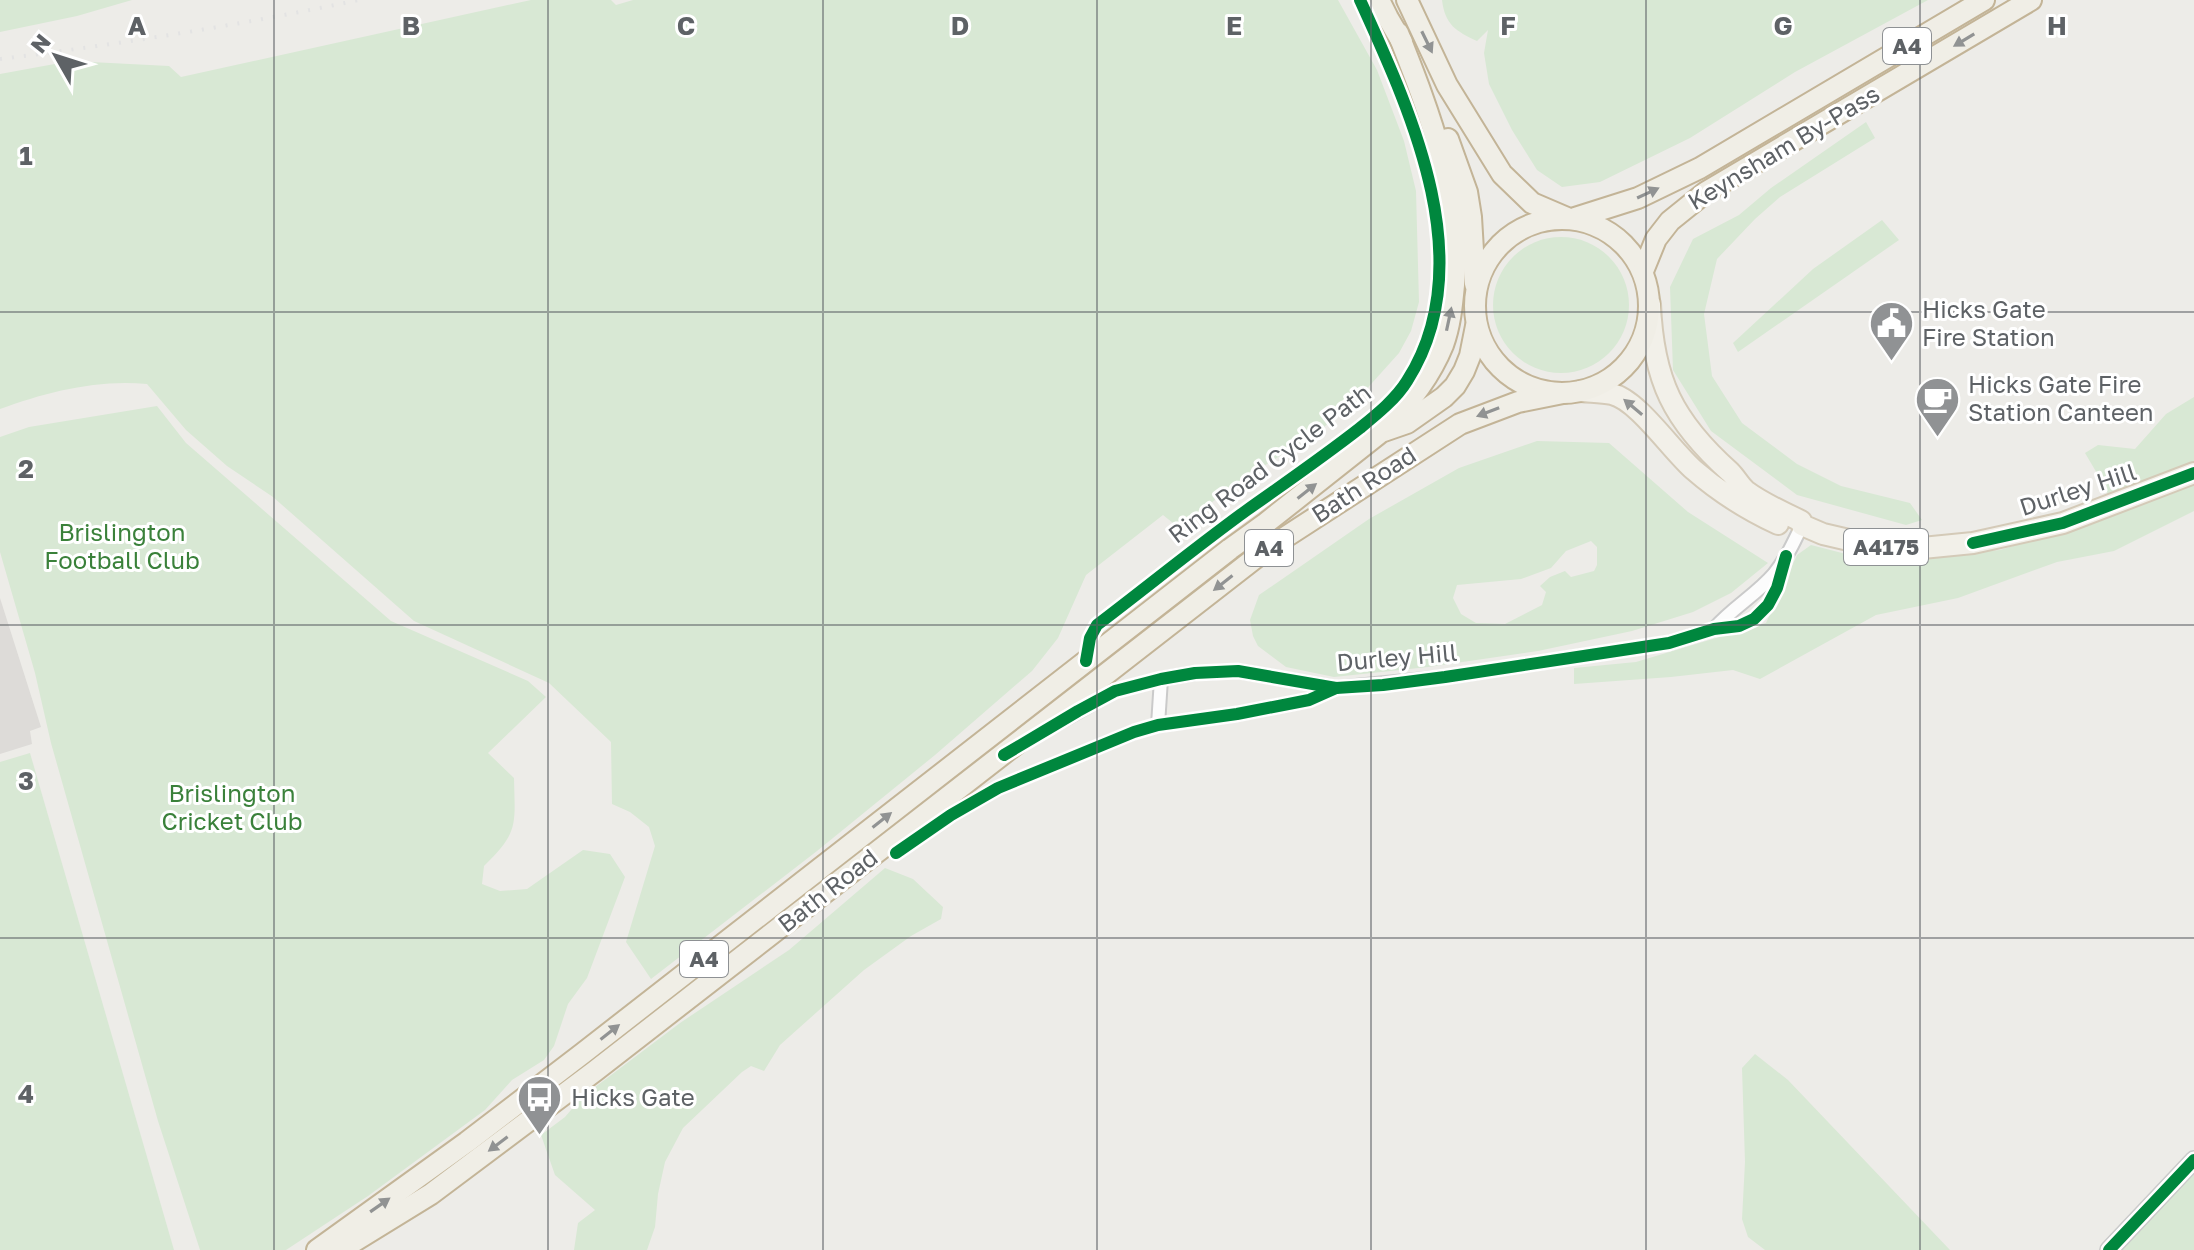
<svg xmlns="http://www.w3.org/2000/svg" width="2194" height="1250" viewBox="0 0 2194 1250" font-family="'Golos Text',sans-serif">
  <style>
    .industrial { fill: #dddbd8 }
    .green { fill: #d8e8d4; fill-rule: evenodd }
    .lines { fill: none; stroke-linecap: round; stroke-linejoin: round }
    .minor-casing { stroke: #cacaca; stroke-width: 16 }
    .tertiary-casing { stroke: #cacaca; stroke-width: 20 }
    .primary-casing { stroke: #d4cab8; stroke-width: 24 }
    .trunk-casing { stroke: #c3b497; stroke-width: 24 }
    .minor { stroke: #fcfcfc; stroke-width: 12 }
    .tertiary { stroke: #fcfcfc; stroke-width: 16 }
    .primary { stroke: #f2f0e9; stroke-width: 20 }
    .trunk { stroke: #f0eee6; stroke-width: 20 }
    .rail { stroke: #e3e3e3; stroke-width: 4; stroke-dasharray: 2 10; stroke-linecap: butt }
    .cycleway-casing { stroke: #fff; stroke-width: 17 }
    .cycleway { stroke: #00873e; stroke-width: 12 }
    .oneway { fill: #919393 }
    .oneway2 { fill: #929494 }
    .grid { fill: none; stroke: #5e6266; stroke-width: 2; stroke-opacity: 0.55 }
    .labels { text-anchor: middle; stroke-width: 6; stroke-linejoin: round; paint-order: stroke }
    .shield { fill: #fff; stroke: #8e9194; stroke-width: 2 }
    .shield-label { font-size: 22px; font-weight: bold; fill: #5e6266 }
    .street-label { font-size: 24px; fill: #5e6266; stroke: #fff }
    .poi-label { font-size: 24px; fill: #5e6266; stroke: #fff; text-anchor: start }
    .park-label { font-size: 24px; fill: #3a813a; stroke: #fff }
    .grid-label { font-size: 26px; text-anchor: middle; font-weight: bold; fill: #5e6266; stroke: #fff; stroke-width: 6; stroke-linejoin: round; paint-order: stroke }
  </style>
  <rect width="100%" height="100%" fill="#edece8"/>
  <polygon class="industrial" points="0,598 41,727 30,731 32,744 0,754"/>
  <g class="green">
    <polygon points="0,0 132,0 77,16 0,32"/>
    <path d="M531,0H611L616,5L633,0H1338L1377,70L1404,141L1416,191L1419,302L1411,331L1399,353L1363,393L1324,427L1241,481L1178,527L1163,515L1086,575L1058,638L1032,671L935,755L817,851L651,979L626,942L655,846L649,827L630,812L612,804L611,742L549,683L414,621L273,497L227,466L186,430L147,384C98,379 46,392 0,409V74L71,61L169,66L181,77Z"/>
    <path d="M1442,0H1928L1795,72L1690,138L1600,182L1562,187L1537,170L1512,130L1489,84L1484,53L1488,30L1477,41C1456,31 1445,25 1442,0Z"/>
    <polygon points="1866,122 1875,138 1780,197 1755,219 1717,259 1704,314 1712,376 1742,423 1797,464 1841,486 1910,503 1922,520 1906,525 1797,495 1711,431 1673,370 1670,287 1693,239 1739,215 1771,188"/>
    <polygon points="1882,220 1899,240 1738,352 1733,343 1813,269"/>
    <circle cx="1561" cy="305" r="68"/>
    <polygon points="2194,397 2194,511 2114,551 2057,562 1958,598 1876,615 1760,679 1733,670 1671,677 1574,684 1574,668 1636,662 1766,623 1797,555 1811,545 1873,561 2000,550 2117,515 2104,485 2085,453 2098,445 2135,449 2166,414"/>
    <path d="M157,406L186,443L391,621L528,681L546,697L488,753L514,778C515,825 519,832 484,866L482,884L500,891L527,889L583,850L610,854L625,877L587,978L568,1004L554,1046L544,1060L512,1080L485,1110L368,1196L286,1250H200L158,1121L51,743L35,673L0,552V437L29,427Z"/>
    <path d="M1537,441L1609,443L1688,512L1768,563L1731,593L1693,612L1632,631L1538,651L1428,667L1334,677L1286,667L1258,646L1253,636L1250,620L1259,595L1369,519L1459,468ZM1591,541L1597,547V565L1594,571L1571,577L1565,571L1550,577L1540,586L1546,592L1542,605L1505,624L1476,623L1461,614L1453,598L1457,585L1521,579L1551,568L1566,551Z"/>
    <polygon points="30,753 174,1250 0,1250 0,762"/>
    <polygon points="885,868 913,879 943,907 941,919 911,936 864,970 780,1045 764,1071 751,1066 742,1072 683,1128 665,1162 658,1194 655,1227 647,1250 574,1250 578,1223 595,1210 555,1175 541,1135 565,1117 582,1097 680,1023 789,950"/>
    <polygon points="1755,1054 1788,1080 1950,1250 1765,1250 1748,1237 1742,1219 1745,1162 1742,1068"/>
    <polygon points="2194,1172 2194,1250 2119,1250"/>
  </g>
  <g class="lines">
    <defs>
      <g id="minor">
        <path d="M1714,629C1732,608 1756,595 1774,574C1786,559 1794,542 1802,525"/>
        <polyline points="1158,725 1161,679"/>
        <polyline points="1053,726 1115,691 1161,679 1195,673 1238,671 1336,688 1445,677 1669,643 1714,629 1739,626 1754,619 1768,605 1777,588 1786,556"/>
        <polyline points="896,853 951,815 998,788 1134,732 1158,725 1237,714 1309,700 1336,688"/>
      </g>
      <polyline id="tertiary" points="2109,1250 2194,1160"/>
      <g id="primary">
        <path d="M1650,304C1653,380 1673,421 1730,472C1736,478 1740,486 1746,491C1762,503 1782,512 1801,521L1802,525L1823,534L1853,541L1902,550L1973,543L2063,523L2194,473"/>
        <path d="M1581,391C1591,392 1602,392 1612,394C1638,400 1671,450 1694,470C1718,491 1748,510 1778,524"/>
      </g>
      <g id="trunk">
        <polyline points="1379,0 1388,18 1402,42"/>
        <polyline points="1407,0 1447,85 1502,174 1532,203 1567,218"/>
        <polyline points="1448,139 1467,192 1471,217 1475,284"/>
        <polyline points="1575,218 1638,198 1700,168 1984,0"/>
        <circle cx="1562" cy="306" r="87"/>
        <polyline points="1643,271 1656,239 1670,221 1706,192 2031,0"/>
        <path d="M1384,429C1408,405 1430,377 1443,345C1450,326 1452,306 1454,285C1462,196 1430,114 1398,33"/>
        <polyline points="317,1250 467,1142 582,1054 1230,549 1266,523 1381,432 1407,423 1444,397 1455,386 1464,371 1470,356 1476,326"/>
        <polyline points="340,1250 431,1194 595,1071 1267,549 1460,424 1518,402 1563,393"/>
      </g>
    </defs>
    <use href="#minor" class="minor-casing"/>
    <use href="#tertiary" class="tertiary-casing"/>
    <use href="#primary" class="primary-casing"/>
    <use href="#trunk" class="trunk-casing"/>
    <use href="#minor" class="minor"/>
    <use href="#tertiary" class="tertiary"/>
    <use href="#primary" class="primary"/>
    <use href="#trunk" class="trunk"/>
    <path class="rail" d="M0,59C121,44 240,25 359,0"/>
    <defs>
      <g id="cycleway">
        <polyline points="1973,543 2063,523 2194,473"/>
        <path d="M1086,661L1090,638L1097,625C1147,587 1196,547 1247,510C1285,483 1323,457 1360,428C1376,415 1396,399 1407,381C1482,264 1411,112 1360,0"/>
        <polyline points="1004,755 1078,711 1115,691 1161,679 1195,673 1238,671 1336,688 1383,685 1445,677 1669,643 1714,629 1739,626 1754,619 1768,605 1777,588 1786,556"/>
        <polyline points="896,853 951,815 998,788 1134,732 1158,725 1237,714 1309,700 1336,688"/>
        <polyline points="2109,1250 2194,1160"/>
      </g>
    </defs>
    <use href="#cycleway" class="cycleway-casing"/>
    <use href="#cycleway" class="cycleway"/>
  </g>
  <defs><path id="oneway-solid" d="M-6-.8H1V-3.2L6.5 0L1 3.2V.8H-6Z" transform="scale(2)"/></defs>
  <g class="oneway">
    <use href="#oneway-solid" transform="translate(1964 40) rotate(149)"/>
    <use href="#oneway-solid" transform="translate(1427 42) rotate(64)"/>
    <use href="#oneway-solid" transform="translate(1648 193) rotate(-25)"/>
    <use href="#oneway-solid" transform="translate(1449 319) rotate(-78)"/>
    <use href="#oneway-solid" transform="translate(1488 412) rotate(159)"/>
    <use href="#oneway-solid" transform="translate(1307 491) rotate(-38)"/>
    <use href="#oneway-solid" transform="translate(1223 583) rotate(142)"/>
    <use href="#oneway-solid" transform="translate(882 820) rotate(-38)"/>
    <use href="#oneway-solid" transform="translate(610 1032) rotate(-38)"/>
    <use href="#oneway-solid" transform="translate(498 1144) rotate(143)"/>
    <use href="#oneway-solid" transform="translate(380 1205) rotate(-35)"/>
  </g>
  <use class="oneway2" href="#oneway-solid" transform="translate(1633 407) rotate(-140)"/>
  <path class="grid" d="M274,0V1250M548,0V1250M823,0V1250M1097,0V1250M1371,0V1250M1646,0V1250M1920,0V1250M0,312H2194M0,625H2194M0,938H2194"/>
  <defs>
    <symbol id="civic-pin" viewBox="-11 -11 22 30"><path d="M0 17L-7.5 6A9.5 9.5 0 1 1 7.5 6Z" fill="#909294" stroke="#fff"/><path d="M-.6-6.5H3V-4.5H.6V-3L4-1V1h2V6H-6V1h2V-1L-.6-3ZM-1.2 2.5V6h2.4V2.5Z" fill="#fff"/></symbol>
    <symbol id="cafe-pin" viewBox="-11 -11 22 30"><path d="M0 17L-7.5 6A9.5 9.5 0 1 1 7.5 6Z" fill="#909294" stroke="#fff"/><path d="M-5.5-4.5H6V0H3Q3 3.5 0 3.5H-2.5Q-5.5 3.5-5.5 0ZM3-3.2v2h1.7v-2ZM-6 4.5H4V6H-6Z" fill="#fff"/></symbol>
    <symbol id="bus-pin" viewBox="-11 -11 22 30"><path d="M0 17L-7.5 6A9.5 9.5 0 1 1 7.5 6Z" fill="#909294" stroke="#fff"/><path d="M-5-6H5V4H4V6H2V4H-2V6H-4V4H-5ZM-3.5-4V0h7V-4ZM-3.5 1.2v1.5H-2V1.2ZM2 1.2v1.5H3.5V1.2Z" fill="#fff"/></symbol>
  </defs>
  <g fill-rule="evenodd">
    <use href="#civic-pin" x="1866" y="298" width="51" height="69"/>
    <use href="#cafe-pin" x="1912" y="374" width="51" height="69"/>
    <use href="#bus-pin" x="514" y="1072" width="51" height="69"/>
  </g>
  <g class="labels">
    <g class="shield">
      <rect x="1883" y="28" width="48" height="36" rx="6"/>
      <rect x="1844" y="529" width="84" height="36" rx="6"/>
      <rect x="1245" y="530" width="48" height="36" rx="6"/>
      <rect x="680" y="941" width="48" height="36" rx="6"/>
    </g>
    <g class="shield-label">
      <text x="1907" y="54">A4</text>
      <text x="1886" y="555">A4175</text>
      <text x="1269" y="556">A4</text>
      <text x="704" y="967">A4</text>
    </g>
    <g class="street-label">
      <text transform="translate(1784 148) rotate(-31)" y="8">Keynsham By-Pass</text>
      <text transform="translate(1270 464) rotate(-37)" y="8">Ring Road Cycle Path</text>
      <text transform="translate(1364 485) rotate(-33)" y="8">Bath Road</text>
      <text transform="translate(2078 490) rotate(-18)" y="8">Durley Hill</text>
      <text transform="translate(1397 658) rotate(-5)" y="8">Durley Hill</text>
      <text transform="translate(828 891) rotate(-38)" y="8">Bath Road</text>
    </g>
    <g class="poi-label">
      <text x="1922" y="318">Hicks Gate<tspan x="1922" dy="28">Fire Station</tspan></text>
      <text x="1968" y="393">Hicks Gate Fire<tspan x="1968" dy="28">Station Canteen</tspan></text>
      <text x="571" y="1106">Hicks Gate</text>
    </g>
    <g class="park-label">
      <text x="122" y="541">Brislington<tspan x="122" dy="28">Football Club</tspan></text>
      <text x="232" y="802">Brislington<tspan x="232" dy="28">Cricket Club</tspan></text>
    </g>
  </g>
  <g class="grid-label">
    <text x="137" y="35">A</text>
    <text x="411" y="35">B</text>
    <text x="686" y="35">C</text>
    <text x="960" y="35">D</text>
    <text x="1234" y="35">E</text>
    <text x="1508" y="35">F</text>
    <text x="1783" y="35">G</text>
    <text x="2057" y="35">H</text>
    <text x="26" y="165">1</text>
    <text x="26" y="478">2</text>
    <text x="26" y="790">3</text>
    <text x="26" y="1103">4</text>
  </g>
  <g transform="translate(56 56) rotate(309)" stroke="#ffffff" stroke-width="6" paint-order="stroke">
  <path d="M0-6L14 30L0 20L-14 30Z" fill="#5e6266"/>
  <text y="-12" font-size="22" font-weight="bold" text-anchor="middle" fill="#5e6266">N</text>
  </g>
</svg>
